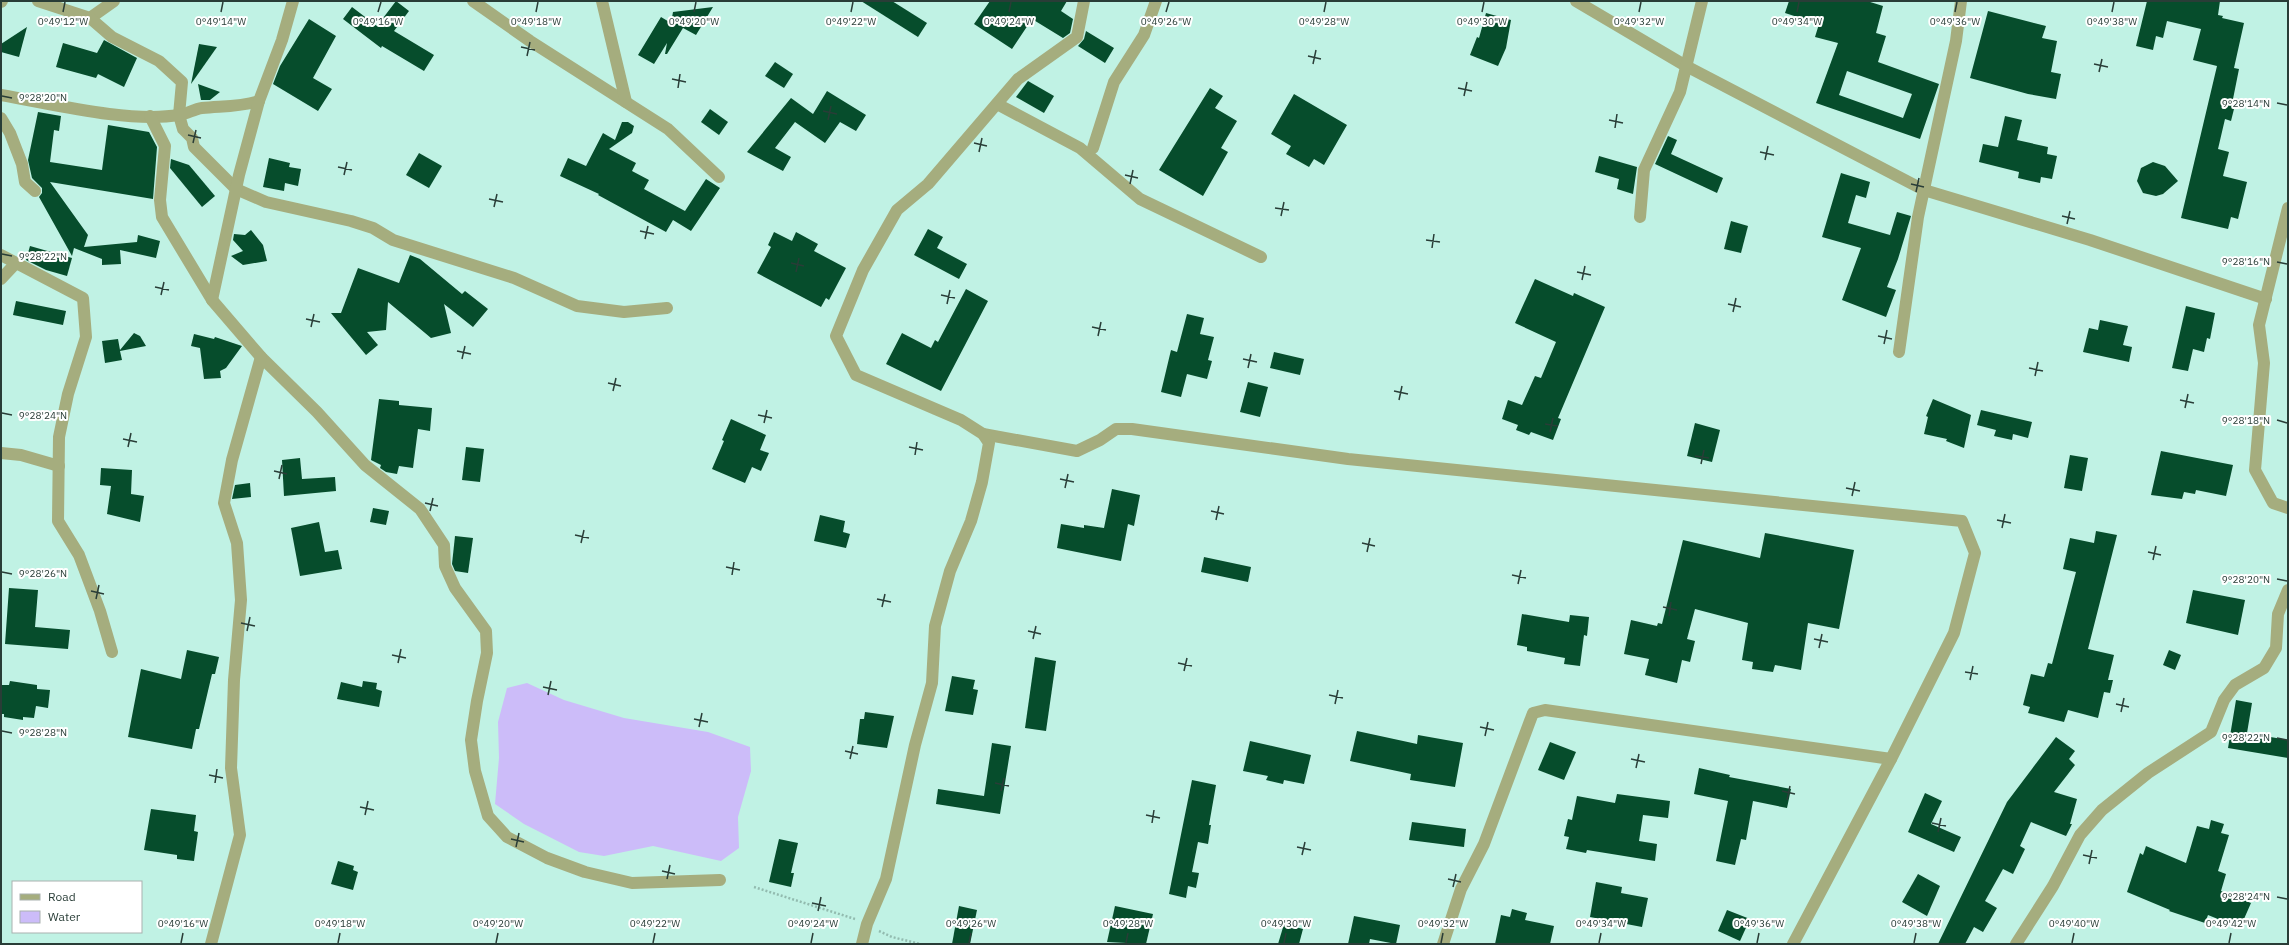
<svg xmlns="http://www.w3.org/2000/svg" width="2289" height="945" viewBox="0 0 2289 945" font-family="'IBM Plex Sans',sans-serif">
  <style>
    .water { fill: #ccbcf9 }
    .building { fill: #064d2c; fill-rule: evenodd }
    .lines { fill: none; stroke-linecap: round; stroke-linejoin: round }
    .path { stroke: #92bbaf; stroke-width: 2.5; stroke-dasharray: 2 2; stroke-linecap: butt }
    .minor { stroke: #a5ad7e; stroke-width: 12 }
    .ticks { fill: none; stroke: #293d37; stroke-width: 1.5 }
    .ticks-label { font-size: 10px; text-anchor: middle; fill: #293d37; stroke: #fff; stroke-width: 4; stroke-linejoin: round; paint-order: stroke }
  </style>
  <rect width="100%" height="100%" fill="#c0f2e4"/>
  <polygon class="water" points="527,683 564,700 624,718 708,732 750,747 751,771 738,817 739,848 721,861 653,846 604,856 579,852 524,824 495,804 499,758 498,722 507,688"/>
  <g class="building">
    <polygon points="396,1 409,11 394,31 434,55 424,71 382,46 381,48 343,19 352,7 377,26"/>
    <polygon points="861,1 892,1 927,23 918,37"/>
    <polygon points="990,1 1067,1 1061,11 1073,19 1070,33 1063,38 1032,19 1012,49 974,24"/>
    <path d="M1789,1H1867L1883,6L1876,33L1886,36L1878,62L1939,84L1920,139L1816,103L1838,43L1815,37L1819,24L1785,13ZM1847,71L1912,94L1903,118L1839,95Z"/>
    <polygon points="2147,1 2220,1 2218,15 2223,16 2222,18 2244,23 2234,68 2239,69 2232,104 2235,105 2231,121 2225,119 2218,149 2229,152 2223,176 2247,182 2238,219 2231,217 2228,229 2181,218 2217,66 2193,60 2201,29 2167,21 2163,38 2156,36 2153,50 2136,46"/>
    <polygon points="713,7 696,35 683,28 667,54 665,54 667,43 654,64 638,55 661,17 671,23 673,12"/>
    <polygon points="1988,11 2046,26 2042,38 2057,41 2051,72 2061,74 2056,99 2028,94 1970,78"/>
    <polygon points="1486,13 1511,20 1506,48 1498,66 1470,55 1477,37 1479,38"/>
    <polygon points="309,19 336,36 313,78 332,89 318,111 273,84 280,66"/>
    <polygon points="27,27 19,57 1,52 1,44"/>
    <polygon points="1086,31 1114,48 1105,63 1078,46 1084,39"/>
    <polygon points="104,40 137,58 124,87 98,74 96,78 56,67 63,43 97,53"/>
    <polygon points="199,44 217,47 191,84"/>
    <polygon points="775,62 793,74 784,88 765,76"/>
    <polygon points="1028,81 1054,96 1044,113 1016,97"/>
    <polygon points="198,84 220,92 210,100 201,100"/>
    <polygon points="1210,88 1223,96 1215,108 1237,121 1221,148 1228,152 1203,196 1159,170"/>
    <polygon points="827,91 866,115 856,131 840,122 825,143 795,122 775,148 791,157 783,171 747,152 791,98 813,114"/>
    <polygon points="1294,94 1347,125 1324,165 1314,159 1309,167 1286,154 1291,146 1271,134"/>
    <polygon points="710,109 728,122 719,135 701,122"/>
    <polygon points="38,112 61,116 59,131 54,130 50,162 102,170 108,125 149,132 157,147 153,199 50,182 88,235 84,247 137,242 138,235 160,241 156,258 120,250 121,264 102,265 102,259 74,248 72,256 39,197 42,193 42,188 32,178 28,160"/>
    <polygon points="2005,116 2022,120 2017,140 2048,147 2047,154 2057,156 2052,179 2041,177 2040,183 2018,178 2019,172 1979,162 1983,144 1998,147"/>
    <polygon points="622,122 628,122 634,126 632,133 609,149 636,163 632,171 649,180 644,189 685,211 706,179 720,188 691,231 673,220 666,232 598,195 599,194 560,176 568,158 586,166 603,133 615,140"/>
    <polygon points="1668,136 1677,140 1671,154 1723,178 1717,193 1655,164"/>
    <polygon points="419,153 442,166 429,188 406,175"/>
    <polygon points="1599,156 1637,167 1633,194 1617,189 1619,179 1595,172"/>
    <polygon points="269,158 290,163 289,167 301,169 298,186 285,183 284,191 263,187"/>
    <polygon points="171,159 189,165 215,196 202,207 170,168"/>
    <polygon points="2153,162 2165,166 2178,181 2163,194 2156,196 2143,193 2137,181 2141,168"/>
    <polygon points="1841,173 1870,182 1866,198 1856,195 1848,223 1890,235 1897,212 1911,216 1898,259 1887,287 1896,290 1886,317 1842,300 1861,248 1822,237"/>
    <polygon points="1731,221 1748,226 1741,253 1724,249"/>
    <polygon points="928,229 943,237 937,248 967,264 959,279 914,255"/>
    <polygon points="251,230 263,245 267,261 243,265 231,256 243,251 233,240 234,234 245,235"/>
    <polygon points="774,232 792,241 796,232 818,244 814,251 846,268 829,300 826,298 821,307 757,273 771,247 768,245"/>
    <polygon points="30,246 72,258 67,276 46,270 26,260"/>
    <polygon points="410,255 420,259 462,294 465,291 488,309 473,327 444,304 451,333 431,338 388,302 386,330 367,332 378,345 366,355 331,313 341,313 358,268 399,283"/>
    <polygon points="1535,279 1573,296 1574,293 1605,307 1558,418 1561,419 1553,440 1531,432 1529,435 1516,430 1518,425 1502,419 1508,400 1522,405 1535,376 1541,378 1556,342 1515,323"/>
    <polygon points="966,289 988,301 941,391 886,364 902,333 931,348 935,340 938,342"/>
    <polygon points="16,301 66,311 63,325 13,315"/>
    <polygon points="2186,306 2215,313 2210,339 2207,338 2204,352 2193,349 2188,371 2172,368"/>
    <polygon points="1187,314 1204,318 1200,334 1214,337 1208,360 1212,361 1207,379 1187,374 1181,397 1161,392 1171,350 1177,352"/>
    <polygon points="2100,320 2128,326 2123,345 2132,347 2129,362 2083,352 2089,328 2098,330"/>
    <polygon points="134,333 140,336 146,346 120,351 122,360 105,363 102,341 118,339 120,350"/>
    <polygon points="194,334 214,339 215,337 242,346 226,368 220,371 221,378 204,379 200,348 191,346"/>
    <polygon points="1274,352 1304,359 1300,375 1270,368"/>
    <polygon points="1248,382 1268,387 1260,417 1240,412"/>
    <polygon points="379,399 399,401 399,405 432,408 430,431 418,429 413,468 399,466 397,474 386,472 380,468 381,465 371,460"/>
    <polygon points="1933,399 1971,415 1964,448 1946,441 1947,439 1924,434 1928,417 1926,416"/>
    <polygon points="1981,410 2032,422 2028,438 2013,434 2012,440 1994,436 1996,430 1977,425"/>
    <polygon points="731,419 766,435 760,450 769,453 761,471 752,467 745,483 712,469 724,441 722,440"/>
    <polygon points="1695,423 1720,430 1712,462 1687,456"/>
    <polygon points="466,447 484,449 480,482 462,480"/>
    <polygon points="2161,451 2233,465 2226,496 2196,490 2195,494 2184,492 2182,499 2151,495"/>
    <polygon points="2070,455 2088,458 2082,491 2064,488"/>
    <polygon points="300,458 302,479 335,477 336,491 284,496 282,460"/>
    <polygon points="101,468 132,470 131,494 144,496 140,522 107,514 111,486 100,485"/>
    <polygon points="250,483 251,497 232,499 235,485"/>
    <polygon points="1112,489 1140,495 1134,526 1128,524 1121,561 1057,548 1061,524 1084,528 1084,525 1104,528"/>
    <polygon points="373,508 389,511 386,525 370,522"/>
    <polygon points="820,515 845,521 843,532 850,534 846,548 814,541"/>
    <polygon points="319,522 325,552 338,550 342,569 300,576 291,528"/>
    <polygon points="2096,531 2117,535 2088,649 2114,655 2108,680 2113,680 2110,693 2104,692 2098,718 2068,710 2064,722 2028,713 2030,707 2023,705 2031,674 2044,677 2048,663 2052,664 2076,572 2063,569 2070,538 2094,543"/>
    <polygon points="1765,533 1854,550 1839,629 1808,623 1801,670 1775,665 1773,672 1752,669 1753,662 1742,660 1748,623 1695,609 1687,639 1695,641 1690,662 1682,660 1677,683 1645,675 1649,659 1624,654 1631,620 1657,626 1658,623 1662,624 1683,540 1760,558"/>
    <polygon points="455,536 473,538 468,573 455,571 452,564"/>
    <polygon points="1204,557 1251,567 1248,582 1201,572"/>
    <polygon points="9,588 38,590 35,627 70,630 68,649 5,644"/>
    <polygon points="2193,590 2245,600 2238,635 2186,623"/>
    <polygon points="1522,614 1569,622 1570,615 1589,617 1587,636 1584,635 1580,666 1564,664 1565,658 1527,651 1527,647 1517,645"/>
    <polygon points="187,650 219,657 215,674 212,674 199,729 196,729 192,749 128,737 141,669 181,679"/>
    <polygon points="2169,650 2181,655 2175,670 2163,665"/>
    <polygon points="1035,657 1056,661 1046,731 1025,728"/>
    <polygon points="952,676 975,680 973,689 978,690 973,715 945,711"/>
    <polygon points="10,681 37,685 37,689 50,690 48,708 36,706 34,718 23,717 23,720 4,717 4,714 1,714 1,685 9,685"/>
    <polygon points="363,681 377,683 376,689 382,691 379,707 337,699 341,682 362,687"/>
    <polygon points="2236,700 2252,703 2247,733 2288,740 2288,758 2228,748"/>
    <polygon points="865,712 894,716 887,748 857,744 860,719 864,719"/>
    <polygon points="1357,731 1417,744 1418,735 1463,743 1455,787 1410,780 1411,774 1350,761"/>
    <polygon points="2056,737 2075,751 2069,759 2075,765 2054,792 2077,799 2070,824 2072,824 2066,836 2031,822 2020,846 2025,849 2013,874 2003,869 1985,901 1997,908 1983,932 1974,927 1965,944 1938,944 2007,802"/>
    <polygon points="1250,741 1311,755 1304,784 1284,780 1283,784 1266,780 1268,776 1243,771"/>
    <polygon points="1550,742 1576,752 1564,780 1538,770"/>
    <polygon points="992,743 1011,746 1000,814 936,804 938,789 984,796"/>
    <polygon points="1699,768 1730,775 1729,777 1791,789 1787,808 1753,801 1746,840 1741,839 1735,865 1716,861 1728,801 1694,794"/>
    <polygon points="1192,780 1216,785 1209,825 1211,825 1208,844 1198,842 1192,872 1199,873 1196,888 1188,886 1186,898 1169,894"/>
    <polygon points="1925,793 1942,801 1931,824 1961,837 1954,852 1908,832"/>
    <polygon points="1617,794 1670,801 1668,818 1643,815 1639,841 1657,844 1655,861 1587,850 1586,853 1566,849 1569,837 1564,836 1568,819 1572,820 1577,796 1615,803"/>
    <polygon points="151,809 196,815 194,831 198,832 194,861 177,859 177,855 144,850"/>
    <polygon points="2211,820 2224,824 2221,833 2229,835 2218,871 2226,874 2221,891 2251,903 2240,928 2208,915 2205,923 2169,911 2170,910 2127,892 2140,853 2143,855 2146,846 2186,863 2197,826 2209,829"/>
    <polygon points="1412,822 1466,829 1464,847 1409,840"/>
    <polygon points="779,839 798,843 791,873 794,873 791,887 769,882"/>
    <polygon points="338,861 354,866 353,870 358,872 353,890 331,884"/>
    <polygon points="1918,874 1940,886 1927,916 1902,902"/>
    <polygon points="1596,882 1622,887 1621,893 1648,898 1642,927 1590,917"/>
    <polygon points="959,906 977,910 970,944 952,944"/>
    <polygon points="1115,906 1153,914 1146,944 1107,942"/>
    <polygon points="1512,909 1527,913 1525,920 1554,926 1550,944 1495,944 1501,915 1510,917"/>
    <polygon points="1727,910 1750,919 1740,941 1718,931"/>
    <polygon points="1354,916 1400,925 1396,944 1370,939 1369,944 1348,944"/>
    <polygon points="1284,924 1303,929 1299,944 1278,944"/>
  </g>
  <g class="lines">
    <g class="path">
      <polyline points="754,887 855,919"/>
      <polyline points="879,931 892,937 920,944"/>
    </g>
    <g class="minor">
      <polyline points="38,1 90,18 114,1"/>
      <polyline points="473,1 530,41 668,129 719,177"/>
      <polyline points="602,1 626,102"/>
      <polyline points="1576,1 1686,66 1924,190 2090,240 2266,299"/>
      <polyline points="1,2 2,1"/>
      <polyline points="90,18 112,37 159,61 182,82 179,115 183,129 192,138 194,147 236,189 266,202 351,221 373,228 393,240 514,278 577,306 624,312 667,308"/>
      <path d="M1,95C53,104 128,123 179,115C187,114 194,109 202,108C222,106 240,107 259,101"/>
      <polyline points="997,104 1080,148 1140,199 1261,257"/>
      <polyline points="150,116 165,146 160,200 162,217 212,300 261,357 317,412 365,465 420,509 444,545 445,566 455,588 486,631 487,653 477,701 471,740 475,771 488,816 507,837 547,858 585,872 632,883 720,880"/>
      <polyline points="1,118 10,133 22,164 25,182 35,191"/>
      <polyline points="1093,148 1114,82 1144,35 1156,1"/>
      <polyline points="2288,208 2259,325 2264,363 2255,470 2273,503 2288,508"/>
      <polyline points="1640,217 1644,170 1680,92 1702,1"/>
      <polyline points="1,255 83,298 86,337 68,394 59,437 58,521 79,555 100,611 112,652"/>
      <polyline points="1,279 16,263"/>
      <polyline points="212,300 239,175 259,101 282,40 293,1"/>
      <polyline points="1899,352 1918,217 1956,41 1961,1"/>
      <polyline points="983,434 1077,451 1100,440 1116,429 1132,429 1348,459 1962,521 1975,553 1954,633 1891,759 1793,944"/>
      <polyline points="1,453 21,455 59,466"/>
      <polyline points="211,944 240,835 231,768 234,680 241,600 237,543 224,503 232,460 261,357"/>
      <polyline points="862,944 867,924 886,879 915,745 932,683 935,626 950,571 971,521 982,482 989,443 983,434 961,420 856,375 836,336 863,270 897,210 928,184 1018,79 1077,37 1084,1"/>
      <polyline points="1443,944 1461,889 1484,844 1533,713 1545,710 1891,759"/>
      <polyline points="2016,944 2053,886 2080,835 2102,810 2148,773 2211,732 2224,700 2235,685 2264,668 2276,648 2278,614 2288,590"/>
    </g>
  </g>
  <path class="ticks" d="M63,12L65,2M221,12L223,2M378,12L381,2M536,12L538,2M694,12L696,2M851,12L853,2M1009,12L1011,2M1166,12L1169,2M1324,12L1326,2M1482,12L1484,2M1639,12L1641,2M1797,12L1799,2M1955,12L1957,2M2112,12L2114,2M521,47L535,50M527,56L530,42M1308,56L1321,59M1313,64L1316,50M2094,64L2108,67M2099,72L2102,59M672,79L686,82M678,88L680,74M1458,88L1472,91M2,96L12,98M1464,96L1467,82M2277,103L2287,105M823,111L837,114M828,120L831,106M1609,120L1623,123M1615,128L1617,114M188,135L201,138M193,143L196,130M974,143L987,146M979,152L982,138M1760,152L1774,155M1765,160L1768,146M338,167L352,170M344,175L347,162M1125,175L1138,178M1130,184L1133,170M1911,184L1924,187M1916,192L1919,178M489,199L503,202M494,207L497,194M1275,208L1289,210M1281,216L1284,202M2062,216L2075,219M2067,224L2070,211M640,231L654,234M645,239L648,226M1426,240L1440,242M1432,248L1434,234M2,254L12,256M2277,262L2287,264M791,263L804,266M796,272L799,258M1577,272L1591,275M1582,280L1585,266M155,287L169,290M161,295L164,282M941,295L955,298M947,304L950,290M1728,304L1741,307M1733,312L1736,298M306,319L320,322M311,327L314,314M1092,327L1106,330M1098,336L1101,322M1878,336L1892,339M1884,344L1887,330M457,351L471,354M462,359L465,346M1243,359L1257,362M1248,368L1251,354M2029,368L2043,371M2035,376L2038,362M608,383L621,386M613,391L616,378M1394,391L1408,394M1399,400L1402,386M2180,400L2194,403M2185,408L2188,394M2,413L12,415M758,415L772,418M2277,420L2287,423M764,423L767,410M1545,424L1558,426M1550,432L1553,418M123,439L137,442M128,447L131,433M909,447L923,450M915,455L917,442M1695,456L1709,458M1701,464L1704,450M274,471L287,474M279,479L282,465M1060,479L1074,482M1065,488L1068,474M1846,488L1860,491M1852,496L1855,482M425,503L438,506M430,511L433,498M1211,511L1224,514M1216,520L1219,506M1997,520L2011,523M2002,528L2005,514M575,535L589,538M581,543L584,530M1362,543L1375,546M1367,552L1370,538M2148,552L2161,555M2153,560L2156,546M726,567L740,570M2,572L12,574M732,575L734,562M1512,575L1526,578M2277,579L2287,581M1518,584L1521,570M91,591L104,594M96,599L99,585M877,599L891,602M882,607L885,594M1663,607L1677,610M1669,616L1671,602M241,623L255,626M247,631L250,617M1028,631L1041,634M1033,639L1036,626M1814,639L1828,642M1819,648L1822,634M392,655L406,658M398,663L401,649M1178,663L1192,666M1184,671L1187,658M1965,672L1978,674M1970,680L1973,666M543,687L557,690M548,695L551,681M1329,695L1343,698M1335,704L1338,690M2116,704L2129,707M2121,712L2124,698M694,719L708,722M699,727L702,713M1480,727L1494,730M2,731L12,733M1485,736L1488,722M2277,738L2287,740M845,751L858,754M850,759L853,746M1631,759L1645,762M1636,768L1639,754M209,775L223,778M215,783L217,769M995,783L1009,786M1001,791L1004,778M1782,791L1795,794M1787,800L1790,786M360,807L374,810M365,815L368,801M1146,815L1160,818M1152,823L1154,810M1932,823L1946,826M1938,832L1941,818M511,839L524,842M516,847L519,833M1297,847L1311,850M1302,855L1305,842M2083,855L2097,858M2089,864L2092,850M662,871L675,874M667,879L670,865M1448,879L1461,882M1453,887L1456,874M2277,897L2287,899M812,903L826,906M818,911L821,897M181,943L183,933M338,943L340,933M496,943L498,933M653,943L655,933M811,943L813,933M969,943L971,933M1126,943L1128,933M1284,943L1286,933M1441,943L1443,933M1599,943L1601,933M1757,943L1759,933M1914,943L1916,933M2072,943L2074,933M2229,943L2231,933"/>
  <g class="ticks-label">
    <text x="63" y="25">0°49'12"W</text>
    <text x="221" y="25">0°49'14"W</text>
    <text x="378" y="25">0°49'16"W</text>
    <text x="536" y="25">0°49'18"W</text>
    <text x="694" y="25">0°49'20"W</text>
    <text x="851" y="25">0°49'22"W</text>
    <text x="1009" y="25">0°49'24"W</text>
    <text x="1166" y="25">0°49'26"W</text>
    <text x="1324" y="25">0°49'28"W</text>
    <text x="1482" y="25">0°49'30"W</text>
    <text x="1639" y="25">0°49'32"W</text>
    <text x="1797" y="25">0°49'34"W</text>
    <text x="1955" y="25">0°49'36"W</text>
    <text x="2112" y="25">0°49'38"W</text>
    <text x="43" y="101">9°28'20"N</text>
    <text x="2246" y="107">9°28'14"N</text>
    <text x="43" y="260">9°28'22"N</text>
    <text x="2246" y="265">9°28'16"N</text>
    <text x="43" y="419">9°28'24"N</text>
    <text x="2246" y="424">9°28'18"N</text>
    <text x="43" y="577">9°28'26"N</text>
    <text x="2246" y="583">9°28'20"N</text>
    <text x="43" y="736">9°28'28"N</text>
    <text x="2246" y="741">9°28'22"N</text>
    <text x="2246" y="900">9°28'24"N</text>
    <text x="183" y="927">0°49'16"W</text>
    <text x="340" y="927">0°49'18"W</text>
    <text x="498" y="927">0°49'20"W</text>
    <text x="655" y="927">0°49'22"W</text>
    <text x="813" y="927">0°49'24"W</text>
    <text x="971" y="927">0°49'26"W</text>
    <text x="1128" y="927">0°49'28"W</text>
    <text x="1286" y="927">0°49'30"W</text>
    <text x="1443" y="927">0°49'32"W</text>
    <text x="1601" y="927">0°49'34"W</text>
    <text x="1759" y="927">0°49'36"W</text>
    <text x="1916" y="927">0°49'38"W</text>
    <text x="2074" y="927">0°49'40"W</text>
    <text x="2231" y="927">0°49'42"W</text>
  </g>
  <rect width="2289" height="945" fill="none" stroke="#293d37" stroke-width="4"/>
  <rect x="12" y="881" width="130" height="52" fill="#ffffff" stroke="#a9b1af"/>
  <rect x="20" y="894" width="20" height="6" fill="#a5ad7e" stroke="#a9b1af"/>
  <text x="48" y="901" font-size="12" fill="#293d37">Road</text>
  <rect x="20" y="911" width="20" height="12" fill="#ccbcf9" stroke="#a9b1af"/>
  <text x="48" y="921" font-size="12" fill="#293d37">Water</text>
</svg>
